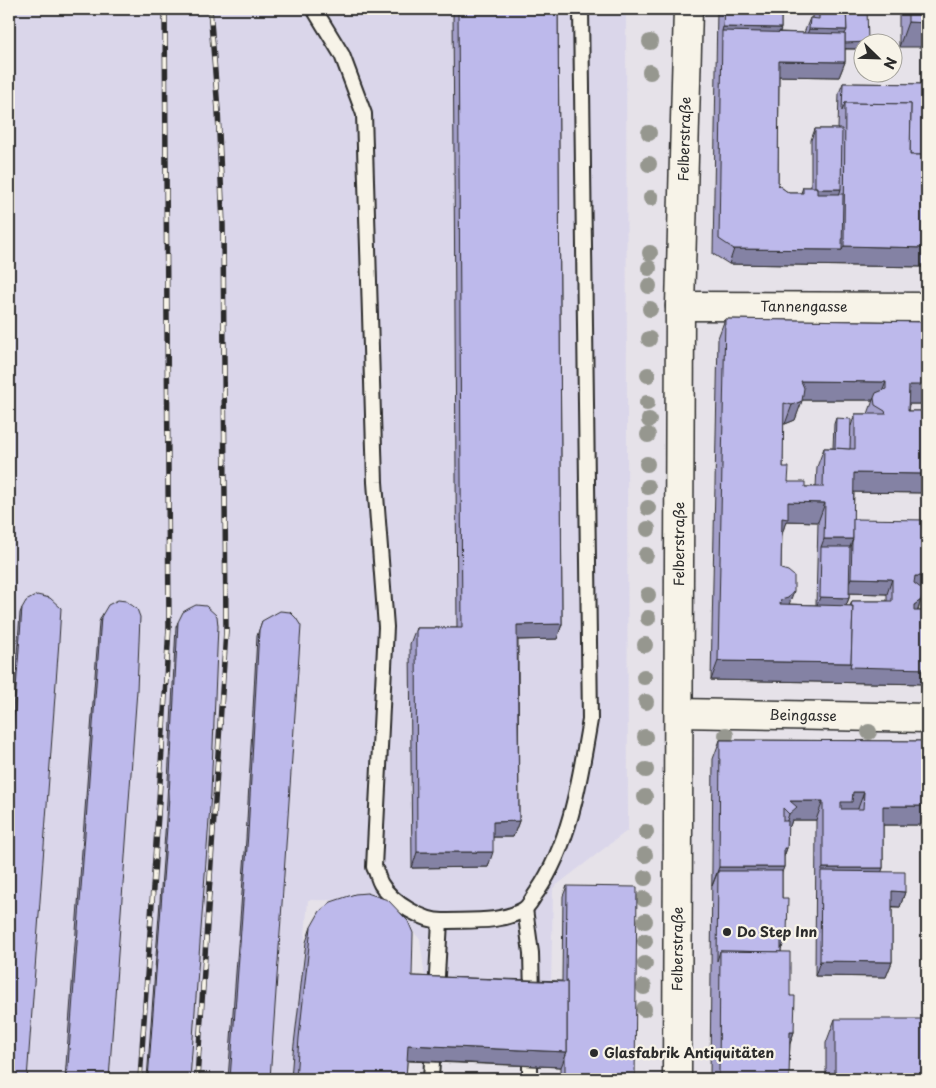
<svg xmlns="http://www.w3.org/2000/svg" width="936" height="1088" viewBox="0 0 936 1088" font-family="'Playpen Sans',sans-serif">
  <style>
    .built { fill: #dad6ea }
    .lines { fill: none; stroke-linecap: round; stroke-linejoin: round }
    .lane-casing { stroke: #2b2b2b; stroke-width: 18 }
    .street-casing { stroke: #2b2b2b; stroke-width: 31 }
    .secondary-casing { stroke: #2b2b2b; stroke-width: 31 }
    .lane { stroke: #f7f3e8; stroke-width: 14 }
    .street { stroke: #f7f3e8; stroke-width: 28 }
    .secondary { stroke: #f7f3e8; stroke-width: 28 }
    .rail-casing { stroke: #2b2b2b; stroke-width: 5.5 }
    .rail { stroke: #f7f3e8; stroke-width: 4; stroke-dasharray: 11; stroke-linecap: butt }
    .tree { fill: #96978f }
    .wall { fill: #a39fca; stroke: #2b2b2b; fill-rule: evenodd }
    .shaded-wall { fill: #8482a4; stroke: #2b2b2b }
    .building { fill: #bdb9eb; stroke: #2b2b2b; fill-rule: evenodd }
    .poi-dot { fill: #2b2b2b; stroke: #f7f3e8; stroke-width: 2 }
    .labels { text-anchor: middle; stroke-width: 4.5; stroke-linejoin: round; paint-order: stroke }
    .street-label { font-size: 14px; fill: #2b2b2b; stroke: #f7f3e8 }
    .poi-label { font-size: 14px; font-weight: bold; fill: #2b2b2b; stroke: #f7f3e8; text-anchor: start }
  </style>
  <rect width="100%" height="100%" fill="#e6e2e9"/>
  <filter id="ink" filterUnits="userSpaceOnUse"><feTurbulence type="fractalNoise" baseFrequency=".02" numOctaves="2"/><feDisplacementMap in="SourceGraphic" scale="10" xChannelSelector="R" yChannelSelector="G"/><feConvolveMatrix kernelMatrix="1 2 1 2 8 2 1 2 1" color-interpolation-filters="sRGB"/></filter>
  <g filter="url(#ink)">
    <polygon class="built" points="9,9 626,9 628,830 553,888 551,988 426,986 420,939 382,901 308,900 293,1079 9,1079"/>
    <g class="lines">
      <defs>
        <g id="lane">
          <path d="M314,9L342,55L364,114L375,482L386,627L374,867C377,872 378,879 381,884C392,903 424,922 445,921C470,920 501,923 523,910C529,907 533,897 537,892C571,842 580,778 590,720L581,9"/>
          <polyline points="525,909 531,953 532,995"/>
          <polyline points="436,993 440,921"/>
          <polyline points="431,1079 432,1062"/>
          <polyline points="530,1079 530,1066"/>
        </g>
        <g id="street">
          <path id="s1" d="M680,306L927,307"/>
          <path id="s2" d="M679,713L927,718"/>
        </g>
        <g id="secondary">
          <path id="s3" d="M677,1079L680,306L688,9"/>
        </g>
      </defs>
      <use href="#lane" class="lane-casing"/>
      <use href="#street" class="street-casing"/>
      <use href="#secondary" class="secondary-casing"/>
      <use href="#lane" class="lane"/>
      <use href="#street" class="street"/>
      <use href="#secondary" class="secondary"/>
      <defs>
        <g id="rail">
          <polyline points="140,1079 159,800 169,627 165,9"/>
          <polyline points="197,1079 226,631 223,225 218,110 210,9"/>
        </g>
      </defs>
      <use href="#rail" class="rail-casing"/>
      <use href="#rail" class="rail"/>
    </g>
    <g class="tree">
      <circle cx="650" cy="42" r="8"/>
      <circle cx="650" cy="72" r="8"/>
      <circle cx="649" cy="133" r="8"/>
      <circle cx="649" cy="164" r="8"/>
      <circle cx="651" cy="198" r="8"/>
      <circle cx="650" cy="253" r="8"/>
      <circle cx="649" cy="268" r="8"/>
      <circle cx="649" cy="286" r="8"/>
      <circle cx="650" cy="309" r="8"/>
      <circle cx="649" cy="339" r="8"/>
      <circle cx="648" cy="375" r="8"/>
      <circle cx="647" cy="403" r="8"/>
      <circle cx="649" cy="420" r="8"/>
      <circle cx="648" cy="435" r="8"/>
      <circle cx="647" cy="464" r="8"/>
      <circle cx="648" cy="487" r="8"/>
      <circle cx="648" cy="508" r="8"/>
      <circle cx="648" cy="529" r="8"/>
      <circle cx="646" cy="555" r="8"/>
      <circle cx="648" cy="595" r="8"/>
      <circle cx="648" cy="618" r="8"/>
      <circle cx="645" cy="645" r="8"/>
      <circle cx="644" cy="677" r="8"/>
      <circle cx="646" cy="702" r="8"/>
      <circle cx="869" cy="732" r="8"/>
      <circle cx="726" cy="735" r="8"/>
      <circle cx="645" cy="737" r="8"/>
      <circle cx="646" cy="770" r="8"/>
      <circle cx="645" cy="797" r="8"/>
      <circle cx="646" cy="832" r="8"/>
      <circle cx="645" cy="855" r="8"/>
      <circle cx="645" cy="878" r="8"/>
      <circle cx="644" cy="899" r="8"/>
      <circle cx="645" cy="921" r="8"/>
      <circle cx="645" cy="941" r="8"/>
      <circle cx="645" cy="964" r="8"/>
      <circle cx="644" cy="987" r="8"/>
      <circle cx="644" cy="1009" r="8"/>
    </g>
    <g class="wall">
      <polygon points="453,9 558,9 562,624 557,639 518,640 519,821 513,837 493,837 488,867 412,868 410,644 416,628 457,628"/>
      <polygon points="717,9 781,9 781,28 780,32 804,33 810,18 812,18 812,9 867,9 864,49 845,49 845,62 839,77 779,76 778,185 789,193 801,193 803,187 811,187 811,140 815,129 838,129 839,93 843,83 927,84 927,267 729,264 713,254"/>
      <polygon points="899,9 927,9 899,47"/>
      <path d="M725,319L927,322V400H923L921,404H909L908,411H927V493L854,492L853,519L923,591L918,611H927V684L711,680L718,338ZM802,400H873L868,414H855L851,426L836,418L834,424L833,448H824L817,467L816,487H805L788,482L783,467V424H785L795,420ZM786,521L818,522L816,605L789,604L781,569L782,534ZM849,593L887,594V601H852L850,606H846L849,598Z"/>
      <polygon points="22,608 9,1079 9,764 20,613"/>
      <polygon points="101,617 109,1079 65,1079 99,622"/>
      <polygon points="262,621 270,1079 228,1079 246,839 257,636"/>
      <polygon points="178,622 190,1079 147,1079 166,819 176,627"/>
      <polygon points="720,740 927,741 927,825 883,825 883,868 881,872 905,892 900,907 892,907 892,962 886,977 815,976 816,820 792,820 790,826 787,828 787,848 784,857 784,867 782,871 782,948 781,948 781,952 790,996 794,1032 790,1044 788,1079 710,1079 713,759"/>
      <polygon points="567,886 635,1079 561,1079 561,1067 407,1061 406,1079 291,1079 293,1053 306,942 311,927 412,976 562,981 563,896"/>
      <polygon points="835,1019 927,1079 826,1079 826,1043"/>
    </g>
    <g class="shaded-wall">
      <polygon points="908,22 927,23 927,47 899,47"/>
      <polygon points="723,27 781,28 774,47 722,31"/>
      <polygon points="809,29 847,30 864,43 864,49 802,48"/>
      <polygon points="779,61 845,62 839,77 774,76"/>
      <polygon points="815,189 841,189 838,199 811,199"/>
      <polygon points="844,246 927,248 927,267 729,264 734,249 842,250"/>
      <polygon points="801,381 886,382 879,400 874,398 873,400 794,400"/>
      <polygon points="927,384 927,400 923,400 921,404 902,404 909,385"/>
      <polygon points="802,401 795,420 785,424 792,405"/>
      <polygon points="854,473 927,474 927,493 847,492"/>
      <polygon points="788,502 825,503 818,522 786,521 781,538 775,537"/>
      <polygon points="824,539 853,539 846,558 821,547"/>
      <polygon points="915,576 927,576 927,592 909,591"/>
      <polygon points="851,578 892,579 887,594 845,593"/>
      <polygon points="794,591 787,610 774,619 781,600"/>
      <polygon points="820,597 849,598 845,608 816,608"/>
      <polygon points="921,600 916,616 908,620 914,605"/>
      <polygon points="562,624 557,639 512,640 517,625"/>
      <polygon points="718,661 851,663 927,669 927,684 711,680"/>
      <polygon points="853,792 864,792 857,811 834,821 841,802"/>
      <polygon points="790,801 823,801 816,820 792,820 790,826 783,833 789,814"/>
      <polygon points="883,806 927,806 927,825 876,825"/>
      <polygon points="519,821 513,837 488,837 493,822"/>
      <polygon points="784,848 787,848 780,867"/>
      <polygon points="417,852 493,852 488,867 412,868"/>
      <polygon points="719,867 784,867 777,886 718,871 712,886"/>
      <polygon points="823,868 883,868 876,887 821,871"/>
      <polygon points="892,891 905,892 900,907 887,906"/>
      <polygon points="781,933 787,933 782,948 776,948"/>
      <polygon points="820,961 892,962 886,977 815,976"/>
      <polygon points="790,1032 794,1032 785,1056"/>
      <polygon points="408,1045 567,1052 561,1067 402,1060"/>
      <polygon points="719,1077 789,1077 788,1079 718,1079"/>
      <polygon points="835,1078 871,1078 870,1079 834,1079"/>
    </g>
    <g class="building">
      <polygon points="458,9 558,9 562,624 517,625 519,821 493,822 493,852 417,852 416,628 462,628"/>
      <polygon points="724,9 781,9 781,28 723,27"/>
      <polygon points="819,9 846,9 847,30 809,29 810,18 819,19"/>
      <polygon points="846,9 867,9 868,42 845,43 845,34 847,30"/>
      <polygon points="908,9 927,9 927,23 908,22"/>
      <polygon points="722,31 845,34 845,62 779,61 778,185 789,193 803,193 803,187 817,187 817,194 843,194 842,250 734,249 719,239"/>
      <polygon points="843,83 927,84 927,155 910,155 911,104 845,103 842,111"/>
      <polygon points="845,103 911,104 910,155 927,155 927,248 844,246"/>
      <polygon points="815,129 842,129 841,189 817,189 817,187 815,187"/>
      <path d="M725,319L927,322V385H909L908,411H927V474L854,473L853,539H824L825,503L788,502V519L782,518L781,569L788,571L794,576V591L788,598L781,600L780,604L853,606L851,663L718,661ZM801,381L886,382V389L876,393L874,398L875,405L885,411L886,414H855V449L824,448L823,487H805V482H788L789,467H783L784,403L792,405L802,401L804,388Z"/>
      <polygon points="836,418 851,419 850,449 835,448"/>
      <polygon points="853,519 927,520 927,576 915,576 914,583 922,589 923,595 921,600 914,605 914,611 927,611 927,669 850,667 851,663 853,606 851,606 852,601 892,601 892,579 851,578 852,542 853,539"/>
      <polygon points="821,547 850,547 849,598 820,597"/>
      <polygon points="37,595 50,598 61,608 59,641 27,1079 9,1079 9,785 22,608 26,601"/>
      <polygon points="118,600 126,601 137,609 140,617 137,690 109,1079 67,1079 101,617 108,605"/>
      <polygon points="196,605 206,606 217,616 218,626 211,793 190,1079 148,1079 168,814 178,622 183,612 188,609"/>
      <polygon points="280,611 290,612 296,618 301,626 270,1079 230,1079 248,834 259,630 262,621"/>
      <path d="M720,740L927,741V806H883V868H823V801H790L797,807L789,814L783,808V821H788L787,848H784V867H719ZM853,792H864L863,809H841V802H852Z"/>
      <polygon points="718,871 782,871 782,898 788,898 787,933 781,933 781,952 720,951 717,961"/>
      <polygon points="821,871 905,872 905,892 892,891 892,962 820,961"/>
      <polygon points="567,886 637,887 635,1079 565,1079 565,1057 567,1052 567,982 566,982"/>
      <polygon points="367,893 388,900 408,921 413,933 412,976 567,982 567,1052 408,1045 406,1079 296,1079 299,1038 311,927 320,911 331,902 355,894"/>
      <polygon points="720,951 790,952 790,996 795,996 794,1032 790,1032 789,1077 719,1077"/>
      <polygon points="835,1019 927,1019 927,1079 871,1079 871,1078 835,1078"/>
    </g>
  </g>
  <g class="poi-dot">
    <circle cx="727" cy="932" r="5"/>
    <circle cx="594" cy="1053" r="5"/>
  </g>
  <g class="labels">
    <g class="street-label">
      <text dy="5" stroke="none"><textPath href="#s3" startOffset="940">Felberstraße</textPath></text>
      <text dy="5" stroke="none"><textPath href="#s1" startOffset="124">Tannengasse</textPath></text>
      <text dy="5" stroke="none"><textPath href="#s3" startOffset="535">Felberstraße</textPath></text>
      <text dy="5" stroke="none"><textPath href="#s2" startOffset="124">Beingasse</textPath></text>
      <text dy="5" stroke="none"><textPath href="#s3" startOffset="130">Felberstraße</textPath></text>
    </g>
    <g class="poi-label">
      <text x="737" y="937">Do Step Inn</text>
      <text x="604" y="1058">Glasfabrik Antiquitäten</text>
    </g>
  </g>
  <rect width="936" height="1088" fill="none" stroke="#f7f3e8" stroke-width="30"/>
  <rect x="15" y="15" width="906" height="1058" fill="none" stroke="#2b2b2b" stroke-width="2" filter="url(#ink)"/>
  <g transform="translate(878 58) rotate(113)"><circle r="24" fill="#f7f3e8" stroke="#a5a39c"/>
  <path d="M0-4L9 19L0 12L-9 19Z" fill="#2b2b2b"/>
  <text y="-8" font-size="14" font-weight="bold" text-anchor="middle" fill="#2b2b2b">N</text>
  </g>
</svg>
